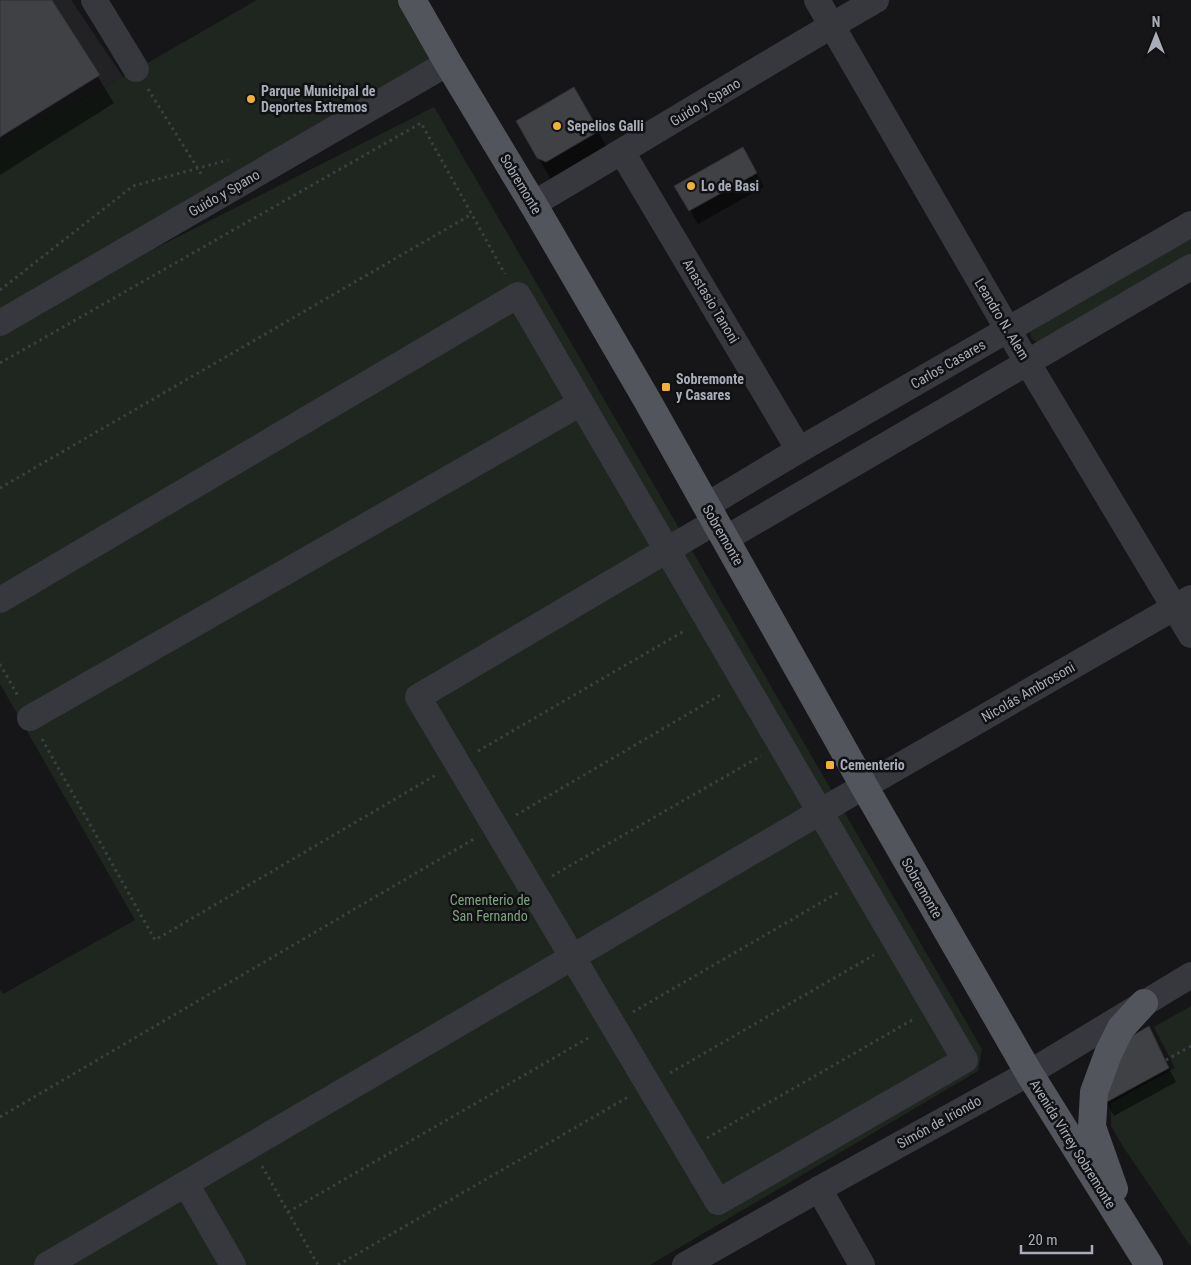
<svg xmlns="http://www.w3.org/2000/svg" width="1191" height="1265" viewBox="0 0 1191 1265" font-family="'Roboto Condensed',sans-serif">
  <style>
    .built { fill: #222225 }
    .green { fill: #1e261f }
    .shadow { fill: #0007 }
    .building { fill: #404145; stroke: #303034 }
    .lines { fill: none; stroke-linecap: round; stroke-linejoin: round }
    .path { stroke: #3d3f44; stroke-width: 3; stroke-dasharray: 2.5 4; stroke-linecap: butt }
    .minor { stroke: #37383d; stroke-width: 26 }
    .major { stroke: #53555c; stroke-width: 28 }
    .poi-dot { fill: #f2b134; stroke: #111113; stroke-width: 2 }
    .labels { text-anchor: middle; stroke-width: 5; stroke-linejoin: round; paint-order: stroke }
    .poi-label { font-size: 14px; font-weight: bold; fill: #a8adb8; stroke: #111113; text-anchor: start }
    .street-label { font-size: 14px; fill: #a8adb8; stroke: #111113 }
    .park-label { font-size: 14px; fill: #7fa381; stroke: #111113 }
  </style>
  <rect width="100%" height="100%" fill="#161618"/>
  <polygon class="built" points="0,0 71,0 123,77 0,144"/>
  <g class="green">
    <polygon points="257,0 399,0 439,68 0,323 0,144 123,77"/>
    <polygon points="434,107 982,1049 978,1071 650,1265 0,1265 0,989 3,994 135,920 0,684 0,327"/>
    <polygon points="1191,233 1191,259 1039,344 1032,339 1030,332"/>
    <polygon points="1191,1006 1191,1247 1122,1145 1111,1126 1111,1103 1175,1068 1154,1027"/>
  </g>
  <g class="shadow">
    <polygon points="0,0 51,0 114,103 0,175"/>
    <polygon points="573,89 610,152 551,179 517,122"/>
    <polygon points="743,149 764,187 698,224 676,187"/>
    <polygon points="1148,1028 1176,1082 1114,1116 1107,1103"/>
  </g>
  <g class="building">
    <polygon points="0,0 52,0 100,75 0,137"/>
    <polygon points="574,87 599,131 546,162 537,158 516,121"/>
    <polygon points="743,147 757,173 689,211 674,186"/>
    <polygon points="1149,1026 1169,1068 1105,1103 1105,1083 1127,1039"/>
  </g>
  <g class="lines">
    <g class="path">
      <polyline points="148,89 203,177"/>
      <polyline points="0,290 133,186 228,160"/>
      <polyline points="0,363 421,123 505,274"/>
      <polyline points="0,488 472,214"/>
      <polyline points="0,664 18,696"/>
      <polyline points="42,739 155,940 436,775"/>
      <polyline points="478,751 686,630"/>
      <polyline points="516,815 722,694"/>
      <polyline points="552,876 761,756"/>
      <polyline points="633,1012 839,892"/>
      <polyline points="1166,1060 1191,1046"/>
      <polyline points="670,1073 874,955"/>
      <polyline points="0,1117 474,839"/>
      <polyline points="707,1138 914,1019"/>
      <polyline points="262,1166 318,1265"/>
      <polyline points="288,1212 590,1037"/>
      <polyline points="338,1265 628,1097"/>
    </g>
    <g class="minor">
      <polyline points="94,0 136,69"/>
      <polyline points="817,0 1008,330 1191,635"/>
      <polyline points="622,152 799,450"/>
      <path d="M533,204C648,137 761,66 876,0"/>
      <polyline points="0,323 448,63"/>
      <polyline points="706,506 799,450 1191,224"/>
      <polyline points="725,539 1191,267"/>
      <path d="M0,600L518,295C667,550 816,805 965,1060L718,1202L418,697L667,550L715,522"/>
      <polyline points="30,718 581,403"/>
      <polyline points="186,1184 233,1265"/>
      <polyline points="819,1189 862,1265"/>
      <polyline points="47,1265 837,802 1191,598"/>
      <polyline points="685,1265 819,1189 1029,1073 1191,975"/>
    </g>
    <g class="major">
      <polyline points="412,0 448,63 533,204 647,400 864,786 1029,1073 1149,1265"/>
      <polyline points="1114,1189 1092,1127 1094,1092 1108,1054 1121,1028 1144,1003"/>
    </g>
  </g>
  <g class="poi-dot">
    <circle cx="251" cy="99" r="5"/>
    <circle cx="557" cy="126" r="5"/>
    <circle cx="691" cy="186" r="5"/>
    <rect x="661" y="382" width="10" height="10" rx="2.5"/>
    <rect x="825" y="760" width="10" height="10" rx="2.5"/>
  </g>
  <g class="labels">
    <g class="poi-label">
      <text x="261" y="96">Parque Municipal de<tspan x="261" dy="16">Deportes Extremos</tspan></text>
      <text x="567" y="131">Sepelios Galli</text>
      <text x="701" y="191">Lo de Basi</text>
      <text x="676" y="384">Sobremonte<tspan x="676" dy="16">y Casares</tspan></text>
      <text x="840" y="770">Cementerio</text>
    </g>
    <g class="street-label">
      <text transform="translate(705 102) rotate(-31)" y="5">Guido y Spano</text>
      <text transform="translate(521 184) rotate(59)" y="5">Sobremonte</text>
      <text transform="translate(224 193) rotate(-30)" y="5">Guido y Spano</text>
      <text transform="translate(711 301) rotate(59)" y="5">Anastasio Tanoni</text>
      <text transform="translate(1002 319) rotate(59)" y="5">Leandro N. Alem</text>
      <text transform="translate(948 364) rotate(-30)" y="5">Carlos Casares</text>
      <text transform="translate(723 535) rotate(60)" y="5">Sobremonte</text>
      <text transform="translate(1028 692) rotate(-30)" y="5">Nicolás Ambrosoni</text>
      <text transform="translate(922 888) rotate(60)" y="5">Sobremonte</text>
      <text transform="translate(939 1122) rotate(-29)" y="5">Simón de Iriondo</text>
      <text transform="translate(1073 1144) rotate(58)" y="5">Avenida Virrey Sobremonte</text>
    </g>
    <g class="park-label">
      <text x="490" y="905">Cementerio de<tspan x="490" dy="16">San Fernando</tspan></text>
    </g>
  </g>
  <g transform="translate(1156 35)" stroke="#111113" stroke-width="4" paint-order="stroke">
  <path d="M0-4L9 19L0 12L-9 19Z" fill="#a8adb8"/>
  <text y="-8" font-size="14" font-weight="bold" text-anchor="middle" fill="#a8adb8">N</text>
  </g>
  <path d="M1021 1245v8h71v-8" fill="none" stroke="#a8adb8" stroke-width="2.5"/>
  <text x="1028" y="1245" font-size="15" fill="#a8adb8" stroke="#111113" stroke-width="4" paint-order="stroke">20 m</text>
</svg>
